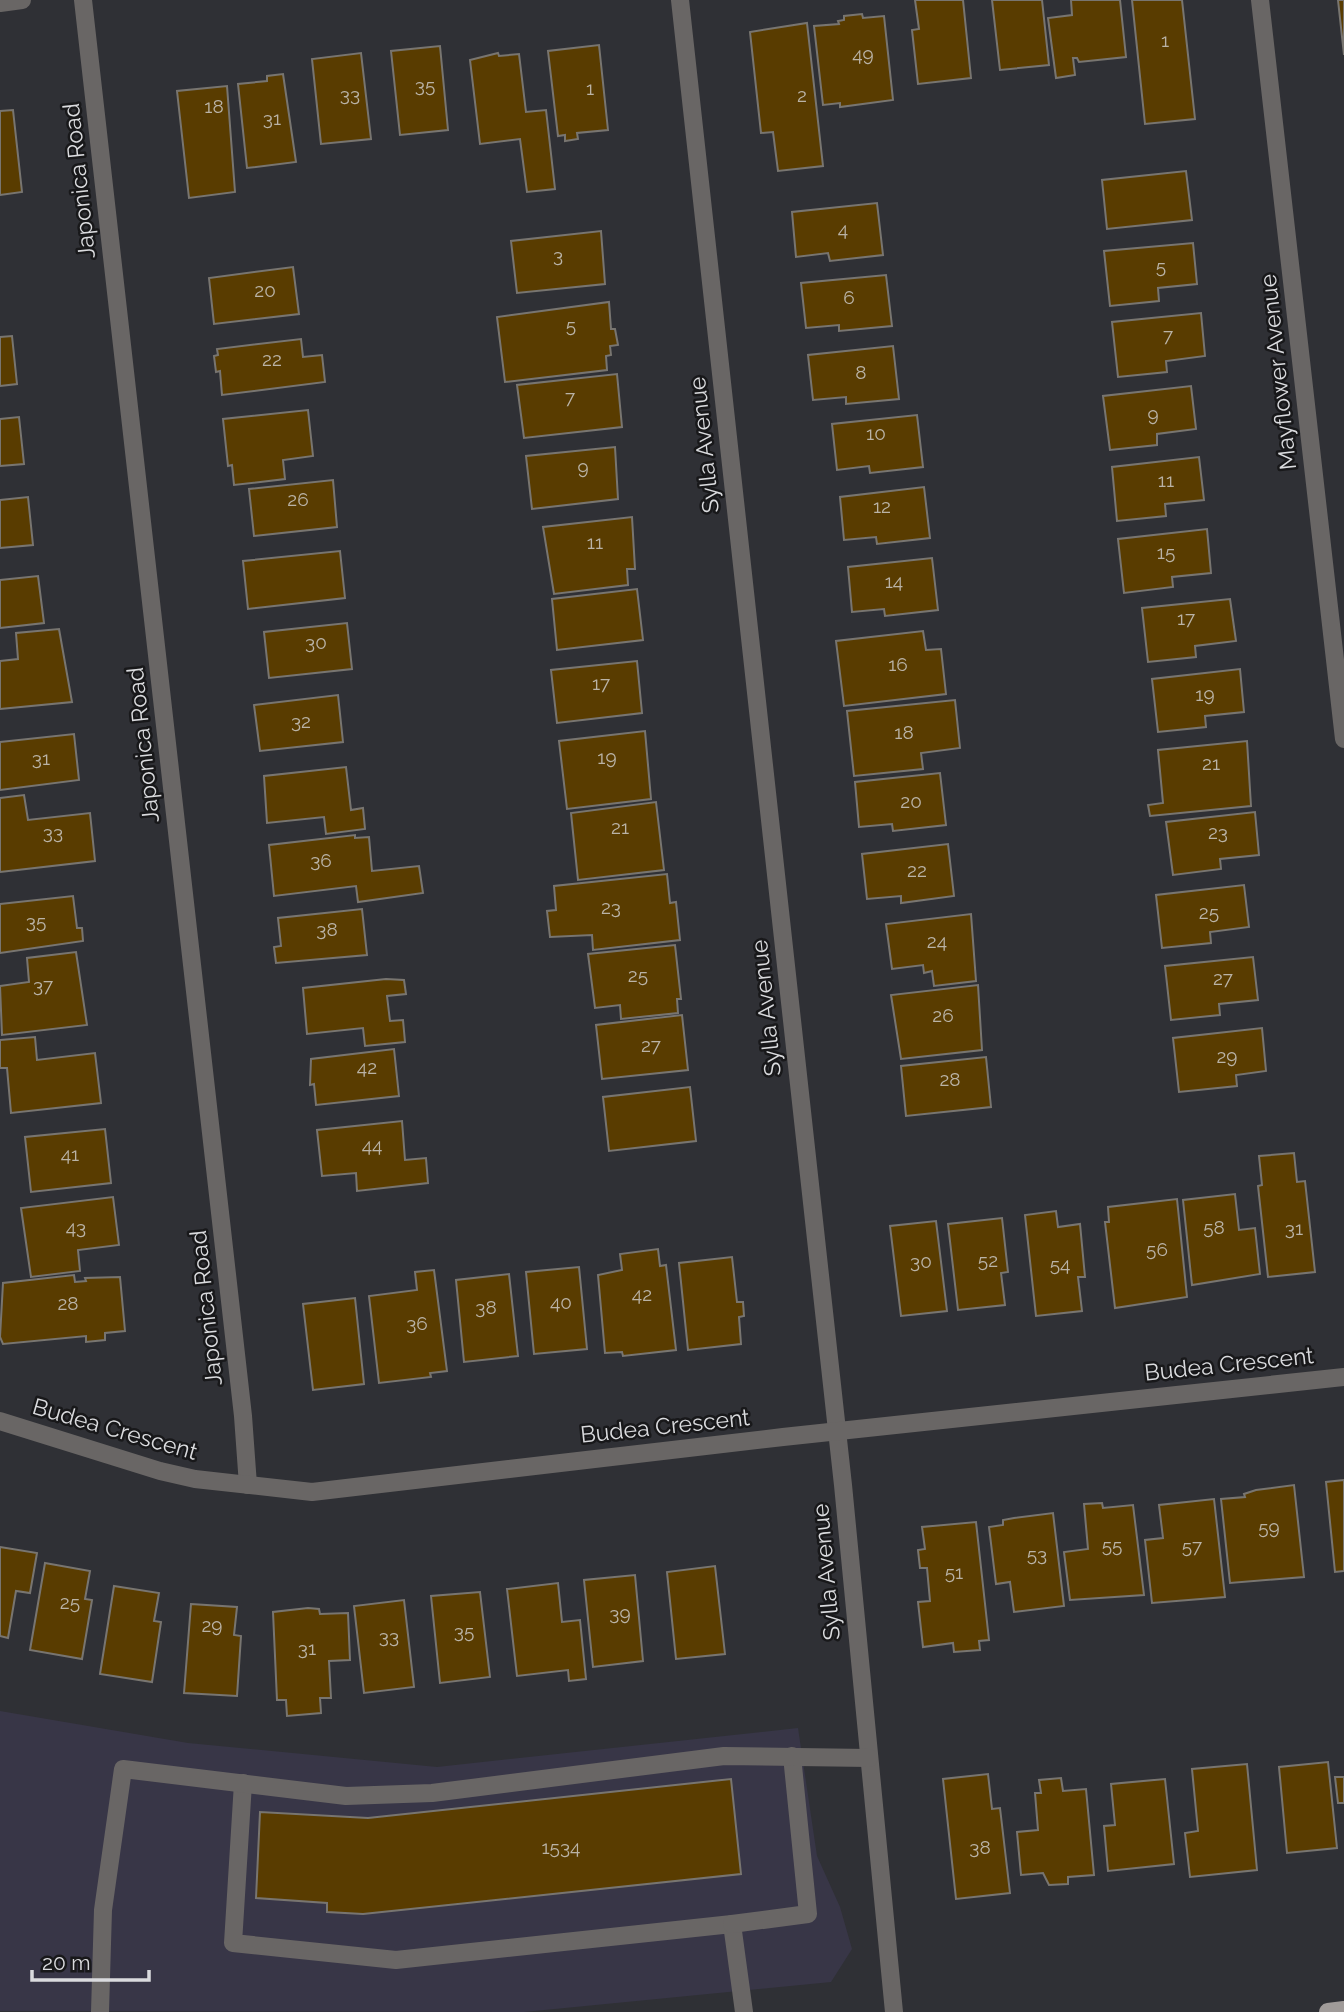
<svg xmlns="http://www.w3.org/2000/svg" width="1344" height="2012" viewBox="0 0 1344 2012" font-family="Raleway,sans-serif">
  <style>
    .commercial { fill: #383647 }
    .building { fill: #593c00; stroke: #787570; stroke-width: 2 }
    .lines { fill: none; stroke-linecap: round; stroke-linejoin: round }
    .minor { stroke: #696665; stroke-width: 18 }
    .major { stroke: #a09b99; stroke-width: 18 }
    .labels { text-anchor: middle; stroke-width: 5; stroke-linejoin: round; paint-order: stroke }
    .number-label { font-size: 19px; fill: #bab3a6 }
    .street-label { font-size: 23px; fill: #dadbde; stroke: #18181a }
  </style>
  <rect width="100%" height="100%" fill="#2f3035"/>
  <polygon class="commercial" points="0,1711 188,1743 437,1767 798,1728 817,1856 840,1907 852,1949 831,1982 524,2012 0,2011"/>
  <g class="building">
    <polygon points="915,0 963,0 971,78 918,84 912,30 919,29"/>
    <polygon points="992,0 1042,0 1049,65 1000,70"/>
    <polygon points="1071,0 1120,0 1126,57 1079,62 1077,58 1073,58 1075,75 1056,78 1048,18 1072,15"/>
    <polygon points="1132,0 1182,0 1195,119 1145,124"/>
    <polygon points="1338,0 1344,0 1344,55"/>
    <polygon points="862,14 863,18 884,16 893,100 840,107 840,103 823,105 814,26 839,24 838,21 844,20 844,16"/>
    <polygon points="807,23 823,166 778,171 773,132 761,133 750,32"/>
    <polygon points="599,45 608,130 577,133 578,139 565,141 565,135 558,136 548,51"/>
    <polygon points="440,46 448,130 400,135 391,51"/>
    <polygon points="361,53 371,139 321,144 312,59"/>
    <polygon points="498,53 499,56 519,54 526,112 546,110 555,189 527,192 520,139 480,144 470,60"/>
    <polygon points="283,74 296,162 247,168 238,84 267,81 267,76"/>
    <polygon points="227,86 235,192 189,198 177,91"/>
    <polygon points="13,110 22,192 0,195 0,111"/>
    <polygon points="1186,171 1192,220 1107,229 1102,180"/>
    <polygon points="877,203 883,255 830,261 828,253 796,257 792,212"/>
    <polygon points="601,231 605,284 517,293 511,241"/>
    <polygon points="1193,243 1197,284 1158,288 1159,301 1110,306 1104,251"/>
    <polygon points="293,267 299,314 214,324 209,278"/>
    <polygon points="886,275 892,326 839,331 839,325 806,328 801,283"/>
    <polygon points="609,302 611,329 615,329 618,345 610,346 611,355 606,356 607,370 505,382 497,317"/>
    <polygon points="1201,313 1205,356 1166,361 1167,372 1118,377 1112,322"/>
    <polygon points="12,336 17,384 0,386 0,337"/>
    <polygon points="301,339 303,357 322,355 325,382 222,395 220,371 216,372 214,356 218,355 217,349"/>
    <polygon points="893,346 899,399 846,404 846,397 813,400 808,355"/>
    <polygon points="617,374 622,427 524,438 517,385"/>
    <polygon points="1191,386 1196,429 1157,434 1157,445 1110,450 1103,396"/>
    <polygon points="308,410 313,456 283,460 285,479 234,485 232,465 228,466 223,419"/>
    <polygon points="917,415 923,467 870,473 869,466 837,470 832,424"/>
    <polygon points="19,417 24,464 0,466 0,419"/>
    <polygon points="615,447 618,499 532,509 526,456"/>
    <polygon points="1199,457 1204,500 1165,504 1166,516 1117,521 1112,467"/>
    <polygon points="333,480 337,527 254,536 249,489"/>
    <polygon points="924,487 930,538 877,544 876,537 844,540 840,497"/>
    <polygon points="28,497 33,545 0,548 0,500"/>
    <polygon points="632,517 635,569 627,569 628,585 554,594 543,527"/>
    <polygon points="1207,529 1211,573 1172,577 1173,587 1124,593 1118,539"/>
    <polygon points="340,551 345,598 248,609 243,561"/>
    <polygon points="932,558 938,610 885,616 884,609 852,612 848,567"/>
    <polygon points="38,576 44,623 0,628 0,580"/>
    <polygon points="637,589 643,640 557,650 552,599"/>
    <polygon points="1230,599 1236,641 1195,646 1196,657 1148,662 1142,608"/>
    <polygon points="347,623 352,669 269,678 264,632"/>
    <polygon points="59,629 72,702 0,709 0,661 18,659 16,633"/>
    <polygon points="923,631 926,650 941,649 946,694 844,706 836,641"/>
    <polygon points="637,661 642,713 557,723 551,670"/>
    <polygon points="1240,669 1244,712 1205,716 1206,727 1158,732 1152,679"/>
    <polygon points="338,695 343,742 260,751 254,705"/>
    <polygon points="955,700 960,748 921,753 923,769 854,776 847,711"/>
    <polygon points="645,731 651,799 567,809 559,741"/>
    <polygon points="74,734 79,780 0,790 0,742"/>
    <polygon points="1247,741 1251,806 1150,816 1148,805 1163,803 1158,750"/>
    <polygon points="346,767 351,810 363,808 365,829 326,834 324,817 267,823 264,776"/>
    <polygon points="940,773 946,825 893,831 892,824 859,827 855,782"/>
    <polygon points="24,795 28,820 90,813 95,861 0,872 0,798"/>
    <polygon points="656,802 664,870 578,880 571,813"/>
    <polygon points="1255,812 1259,855 1220,859 1221,869 1173,875 1166,822"/>
    <polygon points="355,835 355,838 369,837 372,871 419,866 423,893 358,902 356,886 274,896 269,845"/>
    <polygon points="948,844 954,896 901,903 901,896 867,899 862,854"/>
    <polygon points="667,874 670,903 676,902 680,940 593,950 592,935 550,937 547,911 556,910 554,886"/>
    <polygon points="1244,885 1249,927 1210,932 1211,943 1162,948 1156,895"/>
    <polygon points="73,896 77,928 82,928 83,941 0,953 0,904"/>
    <polygon points="362,909 367,955 276,963 274,947 281,946 278,918"/>
    <polygon points="971,914 976,981 934,986 932,971 924,973 923,965 892,969 886,924"/>
    <polygon points="675,945 681,999 677,999 678,1013 621,1019 620,1005 595,1008 588,954"/>
    <polygon points="76,952 87,1025 2,1035 0,986 29,982 27,958"/>
    <polygon points="1253,957 1258,1000 1219,1004 1220,1015 1171,1020 1165,966"/>
    <polygon points="386,979 404,980 406,994 387,996 390,1021 403,1020 405,1042 365,1046 363,1028 307,1034 303,988"/>
    <polygon points="978,985 982,1050 901,1059 891,995"/>
    <polygon points="682,1015 688,1070 602,1079 596,1025"/>
    <polygon points="1262,1028 1266,1071 1236,1075 1237,1086 1179,1092 1173,1038"/>
    <polygon points="35,1037 37,1060 95,1053 101,1103 11,1113 7,1068 0,1068 0,1040"/>
    <polygon points="394,1049 399,1096 316,1105 314,1084 310,1085 311,1059"/>
    <polygon points="986,1057 991,1107 906,1116 901,1066"/>
    <polygon points="690,1087 696,1141 609,1151 603,1097"/>
    <polygon points="402,1121 405,1160 426,1158 428,1183 357,1191 356,1173 322,1176 317,1130"/>
    <polygon points="105,1129 111,1183 31,1192 25,1137"/>
    <polygon points="1294,1153 1297,1182 1305,1181 1315,1272 1268,1277 1258,1186 1262,1185 1259,1156"/>
    <polygon points="1235,1194 1239,1230 1255,1228 1260,1274 1192,1285 1183,1200"/>
    <polygon points="113,1197 119,1245 78,1250 80,1271 31,1277 21,1208"/>
    <polygon points="1177,1199 1187,1297 1115,1308 1105,1222 1109,1222 1108,1207"/>
    <polygon points="1056,1211 1058,1227 1080,1224 1085,1277 1078,1277 1082,1311 1036,1316 1025,1215"/>
    <polygon points="1002,1218 1008,1272 1001,1273 1005,1305 958,1310 948,1224"/>
    <polygon points="936,1221 947,1311 901,1316 890,1226"/>
    <polygon points="658,1249 660,1266 666,1265 676,1350 623,1356 622,1352 605,1353 598,1275 622,1270 620,1254"/>
    <polygon points="732,1257 737,1302 743,1302 744,1316 739,1317 741,1344 688,1350 679,1263"/>
    <polygon points="579,1267 587,1349 534,1354 526,1272"/>
    <polygon points="434,1270 447,1371 430,1373 431,1377 379,1383 369,1296 417,1290 415,1272"/>
    <polygon points="509,1274 518,1356 464,1362 456,1280"/>
    <polygon points="74,1275 75,1282 86,1281 85,1278 120,1277 125,1331 105,1333 105,1340 86,1342 86,1336 3,1344 0,1337 3,1283"/>
    <polygon points="355,1298 364,1384 313,1390 303,1304"/>
    <polygon points="1344,1480 1344,1571 1335,1572 1326,1482"/>
    <polygon points="1294,1485 1304,1577 1230,1583 1221,1499 1245,1497 1244,1494 1256,1490"/>
    <polygon points="1214,1499 1225,1597 1152,1603 1145,1540 1163,1538 1159,1505"/>
    <polygon points="1102,1503 1103,1508 1133,1505 1144,1595 1070,1600 1064,1552 1088,1549 1084,1504"/>
    <polygon points="1053,1513 1064,1606 1014,1612 1010,1582 996,1584 989,1527 1003,1525 1003,1520 1014,1518"/>
    <polygon points="976,1522 989,1640 979,1641 980,1650 954,1652 953,1643 923,1647 918,1602 930,1601 927,1568 920,1568 918,1550 925,1549 922,1527"/>
    <polygon points="0,1547 37,1553 30,1593 16,1591 8,1638 0,1636"/>
    <polygon points="45,1563 90,1571 85,1599 92,1600 82,1659 30,1650"/>
    <polygon points="715,1566 725,1654 676,1659 667,1572"/>
    <polygon points="635,1575 643,1661 593,1667 584,1580"/>
    <polygon points="558,1583 562,1622 580,1620 586,1679 569,1681 568,1670 517,1676 507,1589"/>
    <polygon points="114,1586 159,1593 154,1621 161,1622 152,1682 100,1674"/>
    <polygon points="480,1592 490,1677 440,1683 431,1596"/>
    <polygon points="404,1600 414,1687 364,1693 354,1606"/>
    <polygon points="191,1604 237,1607 234,1635 241,1636 237,1696 184,1693"/>
    <polygon points="308,1608 319,1609 320,1614 348,1613 350,1660 329,1661 331,1698 320,1698 321,1713 287,1716 286,1700 277,1700 273,1612"/>
    <polygon points="1328,1762 1337,1848 1287,1853 1279,1767"/>
    <polygon points="1247,1764 1257,1870 1190,1877 1185,1833 1198,1831 1192,1769"/>
    <polygon points="988,1774 992,1809 1000,1808 1010,1893 956,1899 943,1779"/>
    <polygon points="1335,1777 1344,1777 1344,1803 1338,1803"/>
    <polygon points="1061,1778 1063,1791 1086,1789 1094,1875 1068,1877 1068,1884 1049,1885 1043,1873 1021,1875 1017,1832 1038,1830 1035,1793 1041,1793 1039,1780"/>
    <polygon points="731,1779 741,1874 363,1914 327,1912 327,1903 256,1898 260,1812 368,1818"/>
    <polygon points="1165,1779 1174,1864 1108,1871 1104,1826 1115,1825 1111,1784"/>
  </g>
  <g class="lines">
    <g class="minor">
      <polyline points="83,0 243,1416 248,1485"/>
      <polyline points="680,0 843,1485 894,2012"/>
      <polyline points="1260,0 1344,739"/>
      <polyline points="0,3 22,0"/>
      <polyline points="0,1421 160,1471 195,1479 312,1492 783,1437 1344,1377"/>
      <polyline points="243,1783 233,1943 396,1960 732,1924 744,2012"/>
      <polyline points="732,1924 808,1914 792,1756"/>
      <polyline points="100,2012 103,1910 123,1769 346,1796 432,1793 724,1756 869,1758"/>
    </g>
    <polyline class="major" points="1328,2012 1344,2010"/>
  </g>
  <g class="labels">
    <g class="number-label">
      <text x="1165" y="47">1</text>
      <text x="863" y="61">49</text>
      <text x="425" y="92">35</text>
      <text x="590" y="95">1</text>
      <text x="350" y="101">33</text>
      <text x="802" y="102">2</text>
      <text x="214" y="113">18</text>
      <text x="272" y="125">31</text>
      <text x="843" y="236">4</text>
      <text x="558" y="262">3</text>
      <text x="1161" y="273">5</text>
      <text x="265" y="297">20</text>
      <text x="849" y="304">6</text>
      <text x="571" y="332">5</text>
      <text x="1168" y="342">7</text>
      <text x="272" y="366">22</text>
      <text x="861" y="379">8</text>
      <text x="570" y="404">7</text>
      <text x="1153" y="421">9</text>
      <text x="876" y="440">10</text>
      <text x="583" y="474">9</text>
      <text x="1166" y="487">11</text>
      <text x="298" y="506">26</text>
      <text x="882" y="513">12</text>
      <text x="595" y="549">11</text>
      <text x="1166" y="559">15</text>
      <text x="894" y="588">14</text>
      <text x="1186" y="625">17</text>
      <text x="316" y="649">30</text>
      <text x="898" y="671">16</text>
      <text x="601" y="690">17</text>
      <text x="1205" y="701">19</text>
      <text x="301" y="728">32</text>
      <text x="904" y="739">18</text>
      <text x="607" y="764">19</text>
      <text x="41" y="765">31</text>
      <text x="1211" y="770">21</text>
      <text x="911" y="808">20</text>
      <text x="620" y="834">21</text>
      <text x="53" y="839">33</text>
      <text x="1218" y="839">23</text>
      <text x="321" y="867">36</text>
      <text x="917" y="877">22</text>
      <text x="611" y="914">23</text>
      <text x="1209" y="919">25</text>
      <text x="36" y="928">35</text>
      <text x="327" y="936">38</text>
      <text x="937" y="948">24</text>
      <text x="638" y="982">25</text>
      <text x="1223" y="985">27</text>
      <text x="43" y="992">37</text>
      <text x="943" y="1022">26</text>
      <text x="651" y="1052">27</text>
      <text x="1227" y="1063">29</text>
      <text x="367" y="1074">42</text>
      <text x="950" y="1086">28</text>
      <text x="372" y="1152">44</text>
      <text x="70" y="1161">41</text>
      <text x="76" y="1234">43</text>
      <text x="1214" y="1234">58</text>
      <text x="1294" y="1235">31</text>
      <text x="1157" y="1256">56</text>
      <text x="988" y="1267">52</text>
      <text x="921" y="1268">30</text>
      <text x="1060" y="1271">54</text>
      <text x="642" y="1301">42</text>
      <text x="561" y="1309">40</text>
      <text x="68" y="1310">28</text>
      <text x="486" y="1314">38</text>
      <text x="417" y="1330">36</text>
      <text x="1269" y="1534">59</text>
      <text x="1112" y="1552">55</text>
      <text x="1192" y="1553">57</text>
      <text x="1037" y="1561">53</text>
      <text x="954" y="1579">51</text>
      <text x="70" y="1609">25</text>
      <text x="620" y="1620">39</text>
      <text x="212" y="1632">29</text>
      <text x="464" y="1638">35</text>
      <text x="389" y="1643">33</text>
      <text x="307" y="1655">31</text>
      <text x="561" y="1854">1534</text>
      <text x="980" y="1854">38</text>
    </g>
    <g class="street-label">
      <text transform="translate(79 181) rotate(-96)" y="8">Japonica Road</text>
      <text transform="translate(1278 372) rotate(-96)" y="8">Mayflower Avenue</text>
      <text transform="translate(704 445) rotate(-96)" y="8">Sylla Avenue</text>
      <text transform="translate(143 745) rotate(-96)" y="8">Japonica Road</text>
      <text transform="translate(766 1008) rotate(-96)" y="8">Sylla Avenue</text>
      <text transform="translate(206 1308) rotate(-96)" y="8">Japonica Road</text>
      <text transform="translate(1229 1364) rotate(-6)" y="8">Budea Crescent</text>
      <text transform="translate(665 1426) rotate(-6)" y="8">Budea Crescent</text>
      <text transform="translate(115 1429) rotate(16)" y="8">Budea Crescent</text>
      <text transform="translate(826 1572) rotate(-95)" y="8">Sylla Avenue</text>
    </g>
  </g>
  <path d="M32 1970v10h117v-10" fill="none" stroke="#dadbde" stroke-width="3.5"/>
  <text x="42" y="1970" font-size="21" fill="#dadbde" stroke="#18181a" stroke-width="5" paint-order="stroke">20 m</text>
</svg>
